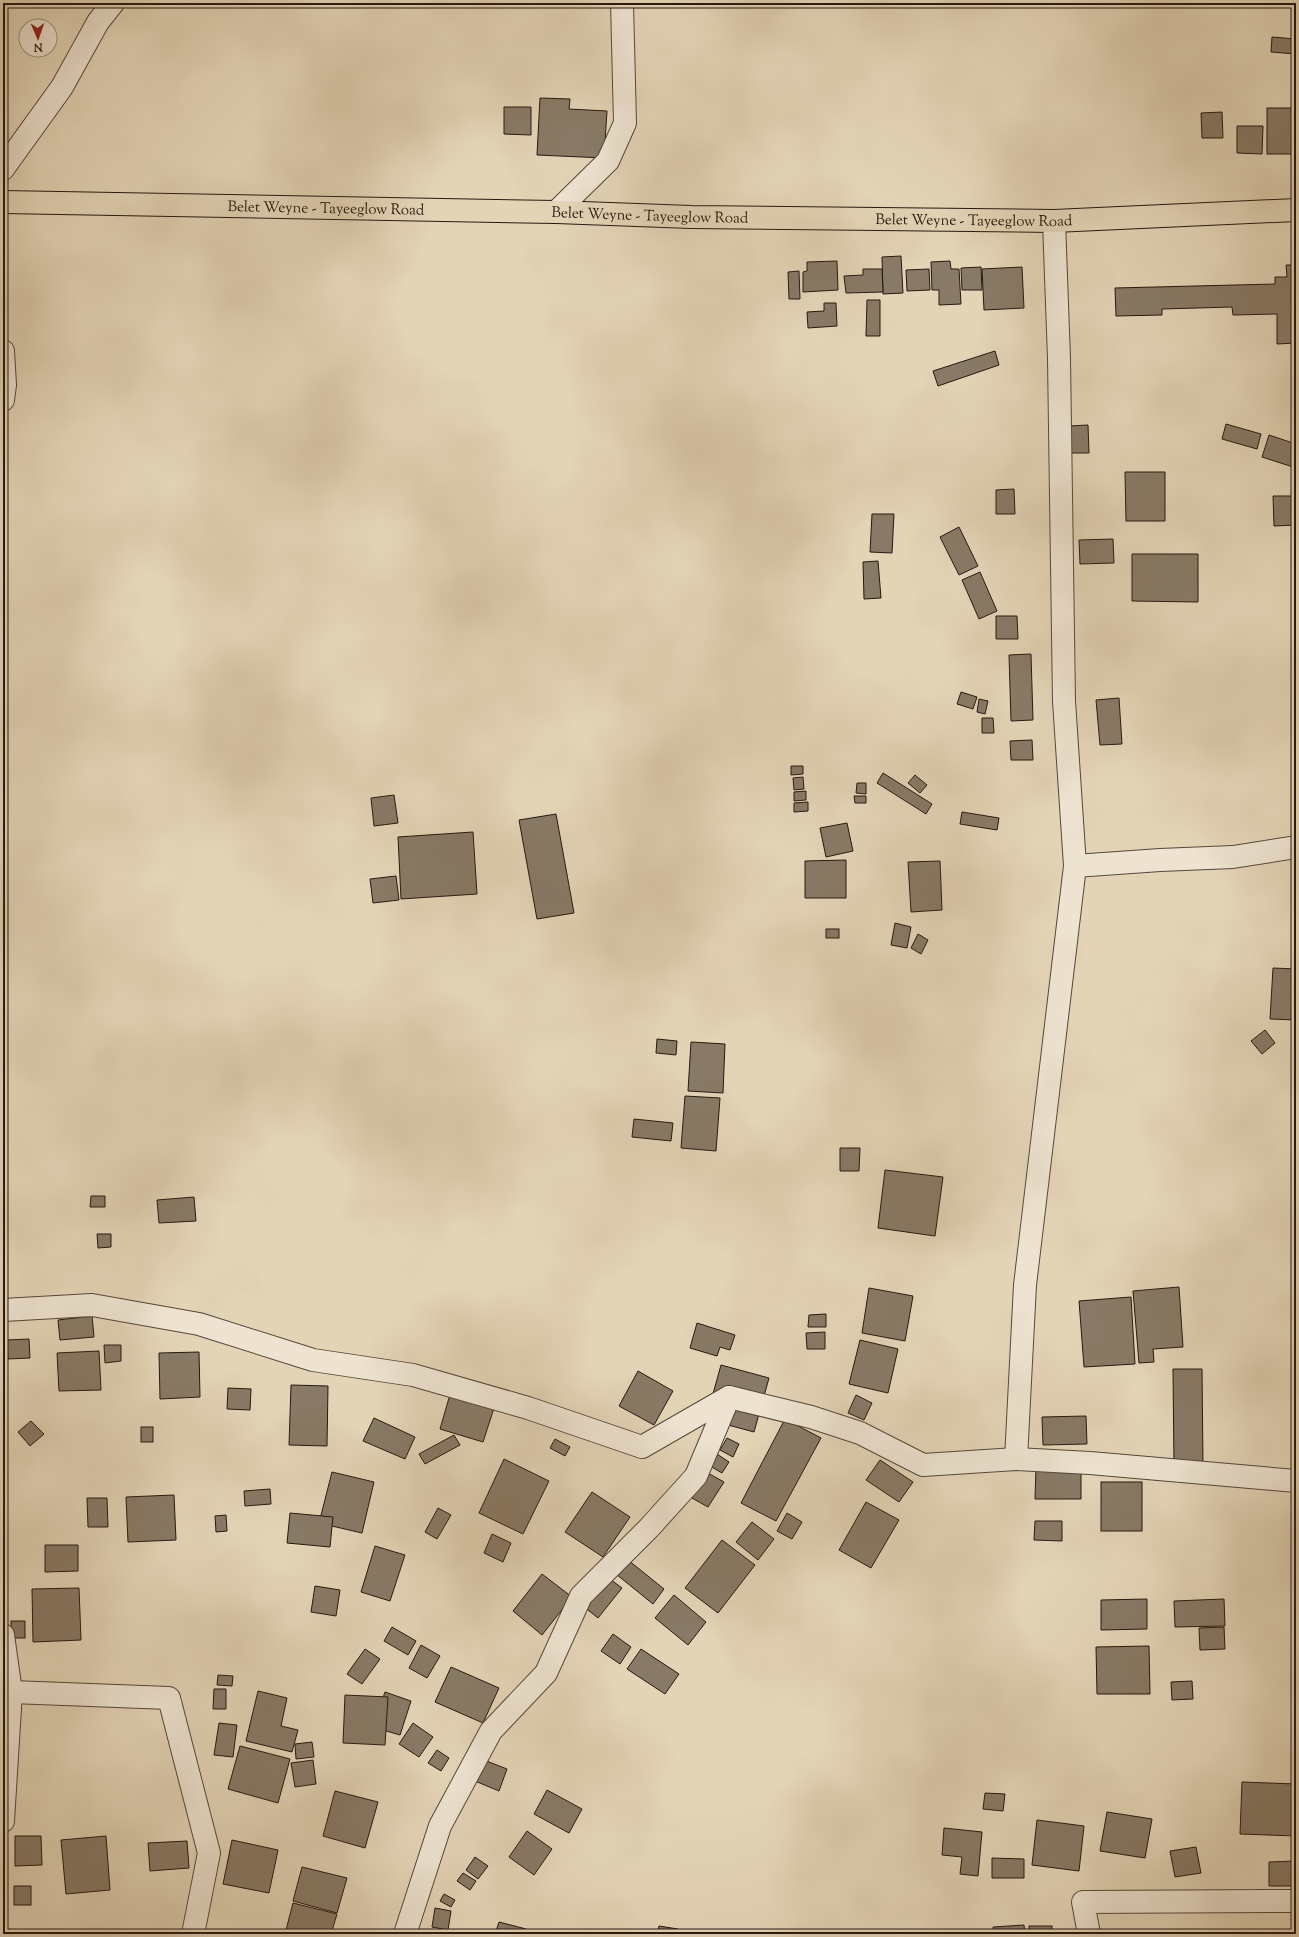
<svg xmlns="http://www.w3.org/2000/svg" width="1299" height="1937" viewBox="0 0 1299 1937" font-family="'Sorts Mill Goudy',serif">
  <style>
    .building { fill: #887a66; stroke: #261810 }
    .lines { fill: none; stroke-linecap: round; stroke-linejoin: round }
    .minor-casing { stroke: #55473a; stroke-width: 24 }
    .major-casing { stroke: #261810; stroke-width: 24 }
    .minor { stroke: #ede3d0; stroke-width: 22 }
    .major { stroke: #e3d4b6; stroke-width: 22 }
    .labels { text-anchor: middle; stroke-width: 3; stroke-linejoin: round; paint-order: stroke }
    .street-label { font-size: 15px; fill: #261810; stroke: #ede3d0 }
  </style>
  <rect width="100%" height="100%" fill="#e3d4b6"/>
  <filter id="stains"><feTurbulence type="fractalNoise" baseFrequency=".005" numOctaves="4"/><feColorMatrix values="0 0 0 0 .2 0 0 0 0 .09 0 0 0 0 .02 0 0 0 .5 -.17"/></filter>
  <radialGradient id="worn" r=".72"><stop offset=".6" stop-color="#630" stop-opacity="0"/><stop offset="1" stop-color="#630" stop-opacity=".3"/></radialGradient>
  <g class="building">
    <polygon points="1272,37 1296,39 1296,54 1271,52"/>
    <polygon points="540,98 570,99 569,109 607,111 604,158 537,155"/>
    <polygon points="504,107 531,107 531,135 504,134"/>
    <rect x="1267" y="108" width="29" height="46"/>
    <polygon points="1222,112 1223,138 1202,138 1201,113"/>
    <polygon points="1237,126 1263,126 1262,154 1237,153"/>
    <polygon points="901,256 903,293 883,294 882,257"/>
    <polygon points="837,261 838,290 803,292 803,272 807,271 807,262"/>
    <polygon points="950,261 951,269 959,269 961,304 939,305 939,290 932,290 931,262"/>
    <polygon points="1286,265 1296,265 1296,343 1277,344 1277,314 1233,315 1232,307 1162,309 1162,315 1116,316 1115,288 1275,284 1275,277 1287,277"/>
    <polygon points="981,267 982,290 962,290 961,268"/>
    <polygon points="1022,267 1024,308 984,310 982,269"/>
    <polygon points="863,269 882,269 883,292 846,293 844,276 863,275"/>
    <polygon points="929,269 930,290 907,291 906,270"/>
    <polygon points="799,271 800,299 789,299 788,272"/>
    <polygon points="867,300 880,300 880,336 866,336"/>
    <polygon points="824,303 836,303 837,326 808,328 807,312 824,311"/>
    <polygon points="995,351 999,365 938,386 933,371"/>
    <polygon points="1226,424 1261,434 1257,449 1222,439"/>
    <polygon points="1088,425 1089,453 1070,453 1069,426"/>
    <polygon points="1269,435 1296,444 1296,468 1262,457"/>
    <polygon points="1125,472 1165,472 1165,521 1126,521"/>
    <polygon points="1014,489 1015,514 996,514 996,490"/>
    <polygon points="1273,496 1296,496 1296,525 1274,526"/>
    <polygon points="872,514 894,514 892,553 870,552"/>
    <polygon points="959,527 978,566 959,575 940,537"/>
    <polygon points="1113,539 1114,563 1080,564 1079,540"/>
    <polygon points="1132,554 1198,554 1198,602 1132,601"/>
    <polygon points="878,561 881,598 864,599 863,562"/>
    <polygon points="980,572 997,611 979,619 962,580"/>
    <polygon points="996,616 1017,616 1018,639 996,639"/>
    <polygon points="1031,654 1033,720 1011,721 1009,655"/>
    <polygon points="961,692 977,697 973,709 957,704"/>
    <polygon points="1119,698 1122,744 1100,745 1096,700"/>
    <polygon points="979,699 988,701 985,714 977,712"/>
    <polygon points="982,718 993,718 994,733 982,733"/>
    <polygon points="1032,740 1033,760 1011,760 1010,741"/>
    <polygon points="791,766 803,766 803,774 791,775"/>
    <polygon points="883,773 932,804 926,814 877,783"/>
    <polygon points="915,775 927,785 920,793 908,783"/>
    <polygon points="803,777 804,789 794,790 793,778"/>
    <polygon points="857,783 866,783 866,794 856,793"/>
    <polygon points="806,791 806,800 794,801 794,792"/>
    <polygon points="394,795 398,823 374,826 371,798"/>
    <polygon points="854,796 866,796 866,803 855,803"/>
    <polygon points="808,802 808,811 794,812 794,803"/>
    <polygon points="962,812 999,818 997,830 960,824"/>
    <polygon points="556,814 574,913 537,919 519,820"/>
    <polygon points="847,823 853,851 826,857 820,828"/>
    <polygon points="473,832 477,894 401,899 398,837"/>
    <polygon points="846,860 846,898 805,898 805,861"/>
    <polygon points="940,861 942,910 911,912 908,862"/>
    <polygon points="396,876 399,900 373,903 370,879"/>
    <polygon points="895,923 911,927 907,948 891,945"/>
    <rect x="826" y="929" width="13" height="9"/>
    <polygon points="918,934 928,940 921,954 911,948"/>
    <polygon points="1273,968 1296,969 1296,1020 1270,1019"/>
    <polygon points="1265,1030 1275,1043 1262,1054 1251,1041"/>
    <polygon points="657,1039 677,1041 676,1055 656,1053"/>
    <polygon points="691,1042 725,1044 723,1093 688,1091"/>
    <polygon points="685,1096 720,1098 716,1151 681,1148"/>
    <polygon points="634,1119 673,1123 671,1141 632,1137"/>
    <polygon points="840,1148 860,1148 859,1171 840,1171"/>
    <polygon points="885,1170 943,1177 935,1236 878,1228"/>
    <polygon points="91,1196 105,1196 105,1207 90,1207"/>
    <polygon points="194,1197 196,1221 159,1223 157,1200"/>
    <polygon points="97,1234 111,1234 111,1247 98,1248"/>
    <polygon points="1179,1287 1183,1347 1153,1349 1154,1362 1139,1363 1133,1291"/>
    <polygon points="869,1288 913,1296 905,1341 862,1333"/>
    <polygon points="1131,1297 1135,1364 1084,1367 1079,1301"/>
    <polygon points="826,1314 826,1327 808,1327 809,1315"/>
    <polygon points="92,1316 94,1337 60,1340 58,1320"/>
    <polygon points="697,1323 735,1335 730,1350 720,1347 717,1356 690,1348"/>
    <polygon points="825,1332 825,1349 807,1349 806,1333"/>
    <polygon points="29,1339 30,1358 8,1359 7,1340"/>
    <polygon points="860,1340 898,1349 888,1393 849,1384"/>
    <polygon points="104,1345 121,1345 121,1361 105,1363"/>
    <polygon points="99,1351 101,1390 59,1391 57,1353"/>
    <polygon points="199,1352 200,1397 160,1399 159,1353"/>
    <polygon points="721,1365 769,1378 754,1432 706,1419"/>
    <polygon points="1173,1369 1202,1369 1203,1465 1174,1465"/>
    <polygon points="638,1371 673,1391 654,1425 619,1406"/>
    <polygon points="291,1385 328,1386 327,1446 289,1445"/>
    <polygon points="228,1388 251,1389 250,1410 227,1409"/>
    <polygon points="451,1391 495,1405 483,1442 440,1429"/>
    <polygon points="856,1395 872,1403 864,1420 848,1413"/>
    <polygon points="1086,1416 1087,1444 1043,1445 1042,1417"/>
    <polygon points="374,1418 415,1437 405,1459 363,1441"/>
    <polygon points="785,1419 821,1438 776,1521 741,1503"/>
    <polygon points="31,1421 44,1434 30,1446 18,1432"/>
    <rect x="141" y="1427" width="12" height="15"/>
    <polygon points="454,1435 460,1445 425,1464 419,1454"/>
    <polygon points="727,1438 739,1444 733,1457 720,1450"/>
    <polygon points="555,1439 570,1447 565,1456 550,1448"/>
    <polygon points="717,1454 729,1462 722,1473 710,1466"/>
    <polygon points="504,1459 549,1481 523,1534 479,1513"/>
    <polygon points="880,1460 913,1482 899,1502 866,1480"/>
    <polygon points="1036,1467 1081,1468 1081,1499 1035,1499"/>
    <polygon points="332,1472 374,1482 362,1533 319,1523"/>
    <polygon points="706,1472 724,1482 708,1507 692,1498"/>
    <rect x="1101" y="1482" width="41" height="49"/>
    <polygon points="270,1489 271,1504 245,1506 244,1491"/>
    <polygon points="592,1492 630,1517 603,1557 565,1532"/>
    <polygon points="174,1495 176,1540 128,1542 126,1497"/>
    <polygon points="87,1498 107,1498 108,1527 88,1527"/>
    <polygon points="866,1502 899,1520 871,1568 839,1550"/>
    <polygon points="438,1508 451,1515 437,1539 425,1532"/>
    <polygon points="290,1513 333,1517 330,1547 287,1543"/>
    <polygon points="787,1513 802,1522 792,1539 777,1531"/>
    <polygon points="226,1515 227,1531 216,1532 215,1516"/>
    <polygon points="1035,1521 1062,1521 1062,1541 1034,1540"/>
    <polygon points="752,1522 774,1539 758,1560 736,1542"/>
    <polygon points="492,1534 511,1543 503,1562 484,1553"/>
    <polygon points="722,1540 755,1565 718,1613 685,1588"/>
    <polygon points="45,1545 78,1545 78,1571 45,1572"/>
    <polygon points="375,1546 405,1555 390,1601 361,1592"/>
    <polygon points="628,1560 664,1589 653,1604 616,1574"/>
    <polygon points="542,1574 572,1597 542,1635 513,1611"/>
    <polygon points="607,1577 622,1588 598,1618 583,1606"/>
    <polygon points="315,1586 340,1590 336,1616 311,1612"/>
    <polygon points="79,1588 81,1640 33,1642 32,1589"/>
    <polygon points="674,1595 706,1622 688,1645 655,1618"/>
    <polygon points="1147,1599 1147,1629 1101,1630 1101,1600"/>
    <polygon points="1224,1599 1225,1626 1175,1627 1174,1601"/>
    <rect x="11" y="1621" width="14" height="17"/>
    <polygon points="392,1627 416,1641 408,1655 384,1641"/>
    <polygon points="1224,1627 1225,1649 1200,1650 1199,1628"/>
    <polygon points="613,1634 631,1647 620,1664 601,1651"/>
    <polygon points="421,1645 440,1656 427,1678 409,1668"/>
    <polygon points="1149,1646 1150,1694 1097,1694 1096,1647"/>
    <polygon points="365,1649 380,1659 362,1684 347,1674"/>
    <polygon points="641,1649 679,1674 665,1694 627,1669"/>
    <polygon points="451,1667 499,1688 483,1723 435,1702"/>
    <polygon points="218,1675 233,1676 232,1686 217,1685"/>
    <polygon points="1192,1681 1193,1699 1172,1700 1171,1682"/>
    <polygon points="214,1689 226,1689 226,1709 213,1709"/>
    <polygon points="258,1691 287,1698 281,1726 298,1730 292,1752 246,1741"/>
    <polygon points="385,1692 411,1701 400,1735 373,1727"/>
    <polygon points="345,1695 388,1697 385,1745 343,1743"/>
    <polygon points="219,1723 237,1725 233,1757 214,1755"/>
    <polygon points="413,1723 433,1737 419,1757 399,1744"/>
    <polygon points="312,1742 314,1757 296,1759 295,1744"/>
    <polygon points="240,1746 290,1759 278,1803 228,1789"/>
    <polygon points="437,1750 449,1758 441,1771 428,1763"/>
    <polygon points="313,1760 316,1784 295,1787 291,1763"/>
    <polygon points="484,1760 507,1769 499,1791 475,1781"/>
    <polygon points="1242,1782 1296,1784 1296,1836 1240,1834"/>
    <polygon points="547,1790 582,1809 569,1833 534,1814"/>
    <polygon points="335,1791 378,1802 365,1848 323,1836"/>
    <polygon points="985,1793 1005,1794 1003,1811 983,1809"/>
    <polygon points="1107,1812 1152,1819 1145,1858 1100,1851"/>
    <polygon points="1037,1820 1084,1826 1079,1871 1032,1865"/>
    <polygon points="944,1828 982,1832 978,1876 960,1874 962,1857 942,1855"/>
    <polygon points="527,1831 552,1849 534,1875 509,1857"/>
    <polygon points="15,1836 41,1836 42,1865 15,1866"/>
    <polygon points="106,1836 110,1890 66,1894 61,1840"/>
    <polygon points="232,1840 278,1850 269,1893 223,1884"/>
    <polygon points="187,1841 189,1868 150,1871 148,1843"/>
    <polygon points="1196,1847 1201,1873 1175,1877 1170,1851"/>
    <polygon points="475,1857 488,1866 478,1879 466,1870"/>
    <polygon points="992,1858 1024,1859 1024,1878 992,1878"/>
    <polygon points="1296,1861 1296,1886 1269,1886 1269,1862"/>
    <polygon points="302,1867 347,1878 337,1913 293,1901"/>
    <polygon points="463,1873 476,1881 470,1890 457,1881"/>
    <rect x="14" y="1886" width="17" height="19"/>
    <polygon points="444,1894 455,1900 451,1907 440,1901"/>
    <polygon points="293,1903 337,1914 331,1934 285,1934"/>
    <polygon points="435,1908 451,1911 448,1930 432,1927"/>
    <polygon points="499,1922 526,1929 524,1934 495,1934"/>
    <polygon points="1024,1925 1025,1934 993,1934 993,1927"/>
    <polygon points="659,1926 678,1929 677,1934 657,1934"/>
    <rect x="1029" y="1926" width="23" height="8"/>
  </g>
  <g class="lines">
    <defs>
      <g id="minor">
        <polyline points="3,169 62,87 98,22 113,3"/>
        <polyline points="556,212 608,161 625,123 622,3"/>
        <polyline points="3,351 5,385 3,400"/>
        <polyline points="1075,866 1160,860 1233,857 1296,847"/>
        <polyline points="3,1310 92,1305 199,1324 313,1360 413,1375 528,1408 642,1447 729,1397 811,1417 860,1433 923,1465 1016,1459 1090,1463 1296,1481"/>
        <polyline points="1016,1459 1025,1285 1075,866 1064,701 1059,359 1054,221"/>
        <polyline points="3,1635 11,1692 3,1821"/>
        <polyline points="11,1692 169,1698 209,1853 193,1934"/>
        <polyline points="405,1934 440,1826 491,1731 546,1673 581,1596 649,1528 696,1476 729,1397"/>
        <polyline points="1089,1934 1083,1902 1296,1901"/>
      </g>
      <g id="major">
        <path id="s1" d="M3,202L556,212L691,217L1054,221L1296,210"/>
      </g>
    </defs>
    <use href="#minor" class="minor-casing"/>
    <use href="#major" class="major-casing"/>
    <use href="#minor" class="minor"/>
    <use href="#major" class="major"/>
  </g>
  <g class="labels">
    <g class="street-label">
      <text dy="5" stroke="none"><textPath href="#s1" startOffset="323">Belet Weyne - Tayeeglow Road</textPath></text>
      <text dy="5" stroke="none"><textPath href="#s1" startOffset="647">Belet Weyne - Tayeeglow Road</textPath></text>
      <text dy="5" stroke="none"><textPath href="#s1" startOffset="971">Belet Weyne - Tayeeglow Road</textPath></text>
    </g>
  </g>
  <rect width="1299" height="1937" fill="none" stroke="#e3d4b6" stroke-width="16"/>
  <rect x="4" y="4" width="1291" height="1929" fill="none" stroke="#261810" stroke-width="2"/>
  <rect x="8" y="8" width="1283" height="1921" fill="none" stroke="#261810"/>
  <g transform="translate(38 38) rotate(178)"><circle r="19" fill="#ede3d0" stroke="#9d9283"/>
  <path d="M0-3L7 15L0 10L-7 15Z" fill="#8f2418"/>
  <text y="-6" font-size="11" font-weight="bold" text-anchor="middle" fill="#261810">N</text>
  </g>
  <rect width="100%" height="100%" filter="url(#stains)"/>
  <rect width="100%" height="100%" fill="url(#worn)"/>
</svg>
